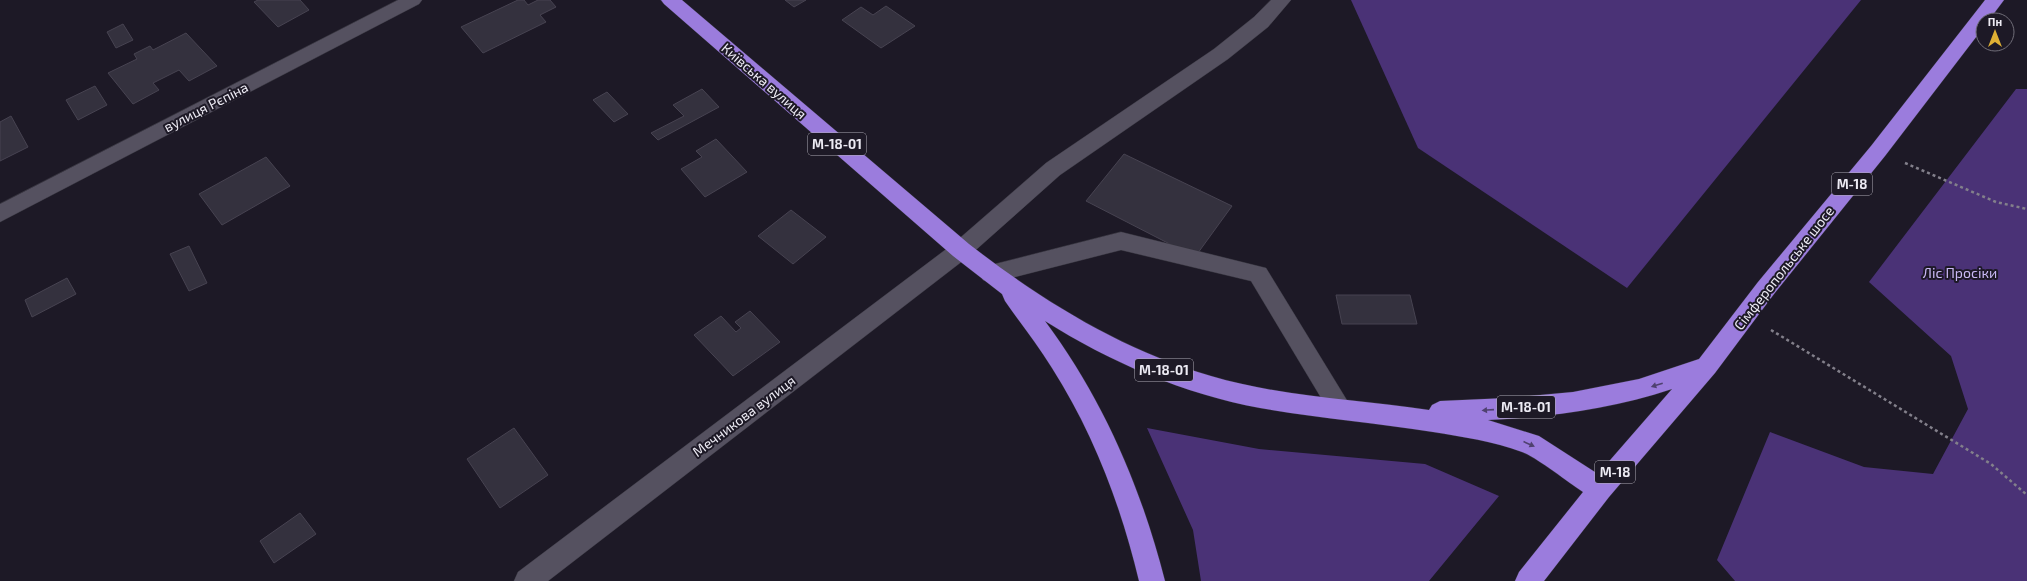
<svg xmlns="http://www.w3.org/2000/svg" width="2027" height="581" viewBox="0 0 2027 581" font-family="'Exo 2',sans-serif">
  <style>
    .forest { fill: #4a3276 }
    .building { fill: #34313e; stroke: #474351 }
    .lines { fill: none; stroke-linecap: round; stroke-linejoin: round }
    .minor-casing { stroke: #35333d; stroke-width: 1 }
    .highway-casing { stroke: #35333d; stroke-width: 1 }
    .path { stroke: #83808b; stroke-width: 2.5; stroke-dasharray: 3 3; stroke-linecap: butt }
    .minor { fill: #555160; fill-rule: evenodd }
    .highway { fill: #9b7cdd; fill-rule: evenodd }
    .oneway { fill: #4f416f }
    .labels { text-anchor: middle; stroke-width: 4; stroke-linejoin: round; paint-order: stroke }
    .shield { fill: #1d1926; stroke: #afacb6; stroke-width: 1 }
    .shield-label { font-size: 13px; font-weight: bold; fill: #edebf4 }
    .street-label { font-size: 14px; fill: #edebf4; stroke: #1d1926 }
    .park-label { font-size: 14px; fill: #cab9f5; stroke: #1d1926 }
  </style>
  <rect width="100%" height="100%" fill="#1d1926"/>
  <g class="forest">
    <polygon points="1351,0 1861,0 1627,288 1418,148"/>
    <polygon points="2016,89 2027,89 2027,581 1735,581 1717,560 1770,432 1864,467 1933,474 1968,409 1951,356 1869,282"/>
    <polygon points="1147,428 1259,449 1425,464 1499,496 1429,581 1201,581 1193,530"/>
  </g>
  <g class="building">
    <polygon points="258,0 300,0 309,10 278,27 254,2"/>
    <polygon points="518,0 524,0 528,5 538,0 550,0 556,7 540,15 546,22 483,53 461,27"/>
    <polygon points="785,0 806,0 794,7"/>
    <polygon points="886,6 915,26 881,48 842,20 861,7 873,15"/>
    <polygon points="123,24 133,40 116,48 107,32"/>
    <polygon points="186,33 217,66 189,81 179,70 153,83 159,90 133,104 108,73 137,59 134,54 150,46 153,50"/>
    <polygon points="95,86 107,105 78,120 66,100"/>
    <polygon points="702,89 719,107 658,140 651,133 684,116 673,105"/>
    <polygon points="607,92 628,114 614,122 593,100"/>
    <polygon points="11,116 28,147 0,161 0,122"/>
    <polygon points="716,139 747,172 705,197 681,169 702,157 696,151"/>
    <polygon points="1124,154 1232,206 1195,257 1086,201"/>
    <polygon points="266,157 290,186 222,225 199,194"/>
    <polygon points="791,210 826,237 793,264 758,236"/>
    <polygon points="189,246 207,283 189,291 170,254"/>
    <polygon points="67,278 76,294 32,317 25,300"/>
    <polygon points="1336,295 1410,295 1417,324 1342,324"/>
    <polygon points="750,311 780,342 733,376 694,335 721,316 736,332 741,328 735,322"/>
    <polygon points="514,428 548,475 500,508 467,459"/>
    <polygon points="300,513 316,534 274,563 260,541"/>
  </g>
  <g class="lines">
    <defs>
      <g id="minor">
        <polygon points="398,0 422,0 419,4 0,222 0,204"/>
        <polygon points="1271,0 1291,0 1268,27 1228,59 1060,175 969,256 548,581 514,581 518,572 953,244 1046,163 1214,49 1254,17"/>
        <polygon points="1121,232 1266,268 1348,402 1352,409 1348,416 1340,419 1332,416 1251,281 1121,250 991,283 983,280 980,274 983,268 991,265"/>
      </g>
      <path id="highway" d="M661,0H682L969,244C1041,300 1122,350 1211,376C1282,397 1357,399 1429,410L1432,405L1440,401L1507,398L1573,392L1639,379L1699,359L1758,282L1871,146L1985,0H2004L1989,20H1983V28L1885,156L1774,294L1715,373L1609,497L1544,581H1515L1519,572L1583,492C1566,481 1539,459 1522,452C1493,441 1463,437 1433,432C1376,423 1317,418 1260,408C1184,394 1110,362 1045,321C1103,399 1141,487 1165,581H1139C1121,506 1094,434 1052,368C1038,345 1021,324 1005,301L1002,294L953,256L664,4ZM1672,389L1598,474L1539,436L1488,420C1550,417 1612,409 1672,389Z"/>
    </defs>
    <use href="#minor" class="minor-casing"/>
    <use href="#highway" class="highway-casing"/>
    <g class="path">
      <polyline points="1905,163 1996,202 2027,209"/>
      <polyline points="1771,330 1991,464 2027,495"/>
    </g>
    <use href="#minor" class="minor"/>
    <use href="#highway" class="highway"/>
  </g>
  <defs><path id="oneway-solid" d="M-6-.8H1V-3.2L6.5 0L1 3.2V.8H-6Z"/></defs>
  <g class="oneway">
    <use href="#oneway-solid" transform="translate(1657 385) rotate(163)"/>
    <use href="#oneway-solid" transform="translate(1488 410) rotate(176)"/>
    <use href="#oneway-solid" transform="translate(1529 444) rotate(24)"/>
  </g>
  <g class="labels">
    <g class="shield">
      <rect x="808" y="133" width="58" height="22" rx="3"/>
      <rect x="1832" y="173" width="40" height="22" rx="3"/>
      <rect x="1135" y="359" width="58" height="22" rx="3"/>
      <rect x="1497" y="396" width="58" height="22" rx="3"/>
      <rect x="1595" y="461" width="40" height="22" rx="3"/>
    </g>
    <g class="shield-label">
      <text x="837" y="149">М-18-01</text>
      <text x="1852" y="189">М-18</text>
      <text x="1164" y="375">М-18-01</text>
      <text x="1526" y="412">М-18-01</text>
      <text x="1615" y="477">М-18</text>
    </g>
    <g class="street-label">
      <text transform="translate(764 81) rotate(41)" y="5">Київська вулиця</text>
      <text transform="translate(206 107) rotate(-27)" y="5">вулиця Рєпіна</text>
      <text transform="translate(1784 268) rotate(-52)" y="5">Сімферопольське шосе</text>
      <text transform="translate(744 416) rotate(-37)" y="5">Мечникова вулиця</text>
    </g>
    <g class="park-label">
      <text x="1960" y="278">Ліс Просіки</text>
    </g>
  </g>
  <g transform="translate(1995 32)"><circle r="19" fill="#1d1926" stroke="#706d78"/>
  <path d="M0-3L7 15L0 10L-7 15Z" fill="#dfb034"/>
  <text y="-6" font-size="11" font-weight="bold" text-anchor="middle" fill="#edebf4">Пн</text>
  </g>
</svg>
